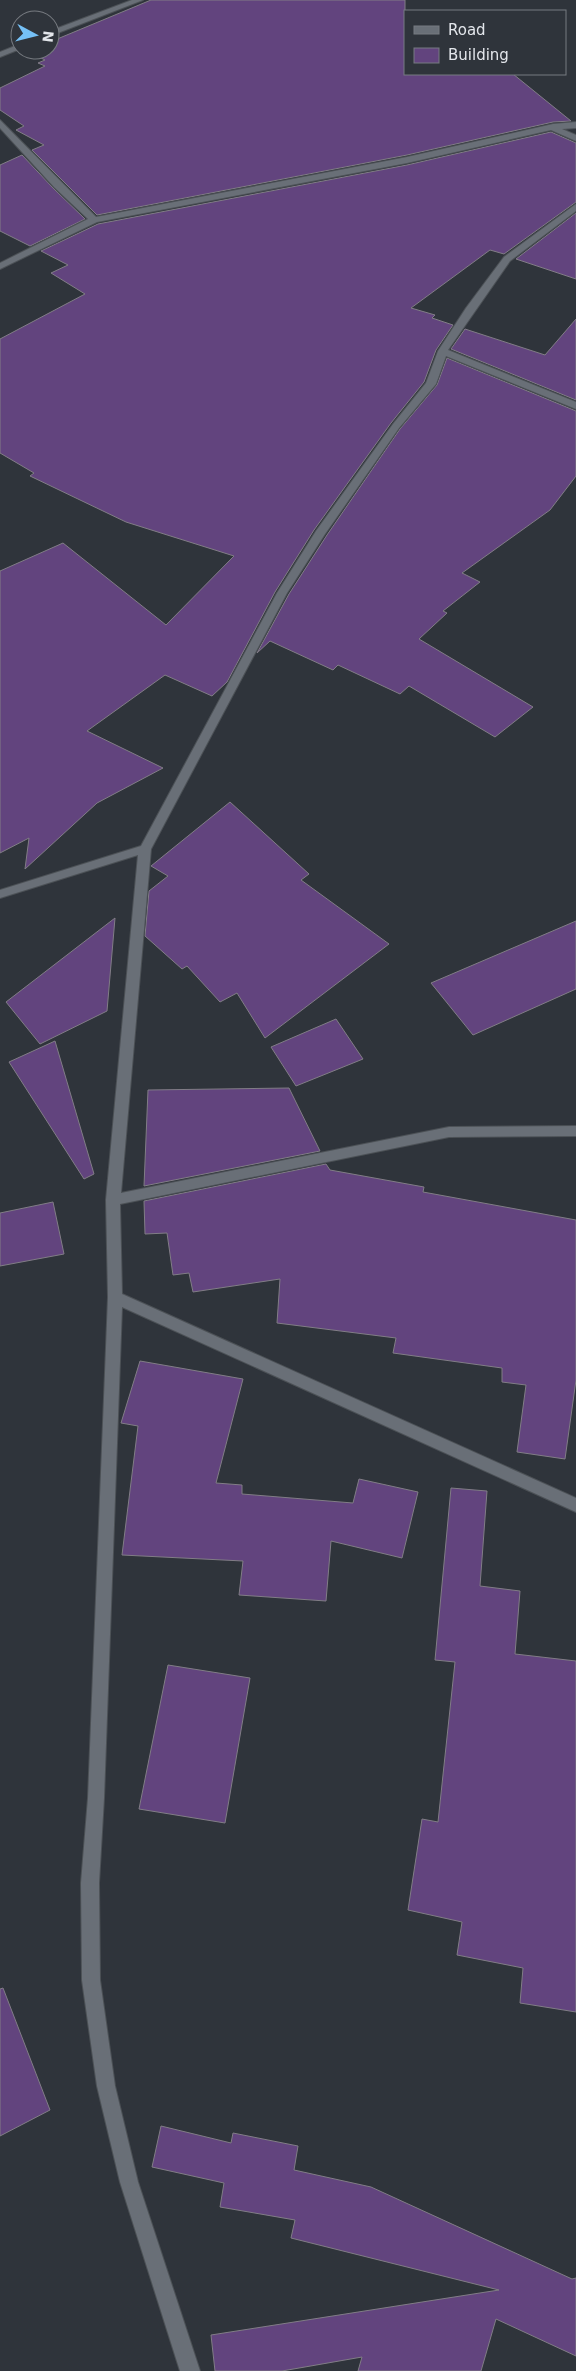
<svg xmlns="http://www.w3.org/2000/svg" width="576" height="2371" viewBox="0 0 576 2371" font-family="'DejaVu Sans',sans-serif">
  <style>
    .building { fill: #62447e; stroke: #817d86 }
    .lines { fill: none; stroke-linecap: round; stroke-linejoin: round }
    .minor-casing { stroke: #4c5156; stroke-width: 2 }
    .minor { fill: #696f77; fill-rule: evenodd }
  </style>
  <rect width="100%" height="100%" fill="#2f343b"/>
  <g class="building">
    <polygon points="151,0 405,0 405,74 513,74 571,121 553,122 407,155 97,215 32,150 44,145 16,130 24,126 0,110 0,88 45,66 38,63 45,60 29,52 50,50 50,42"/>
    <polygon points="551,132 576,143 576,202 504,254 490,250 411,308 435,315 432,318 453,325 436,350 424,382 391,423 314,530 275,592 227,682 212,696 165,675 87,731 163,768 97,803 25,869 29,838 0,853 0,571 63,543 166,625 234,556 126,522 30,476 34,473 0,453 0,339 85,294 51,273 68,265 41,251 98,224 407,165"/>
    <polygon points="22,155 53,188 85,219 30,246 0,231 0,165"/>
    <polygon points="576,213 576,279 516,259"/>
    <polygon points="576,319 576,400 451,349 465,329 545,355"/>
    <polygon points="447,358 576,411 576,476 550,510 462,573 480,582 443,611 447,613 419,639 533,707 495,737 409,686 400,694 338,665 333,670 270,641 257,653 289,594 327,535 400,429 437,385"/>
    <polygon points="230,802 309,874 301,880 389,944 265,1038 237,993 220,1002 187,966 182,969 145,936 149,891 168,876 151,866"/>
    <polygon points="115,918 107,1011 40,1044 6,1002"/>
    <polygon points="576,921 576,989 473,1035 431,983"/>
    <polygon points="336,1019 363,1059 296,1086 271,1047"/>
    <polygon points="55,1041 94,1174 84,1179 9,1062"/>
    <polygon points="289,1088 320,1151 144,1186 148,1090"/>
    <polygon points="326,1164 330,1170 424,1187 423,1192 576,1220 576,1380 565,1459 517,1452 526,1385 502,1382 502,1368 393,1353 396,1338 277,1323 280,1279 193,1292 189,1273 173,1275 167,1233 145,1234 144,1201"/>
    <polygon points="53,1202 64,1254 0,1266 0,1213"/>
    <polygon points="140,1361 243,1379 216,1483 242,1485 242,1494 353,1503 359,1479 418,1492 402,1558 331,1541 326,1601 239,1595 243,1561 122,1555 138,1426 121,1423"/>
    <polygon points="451,1488 487,1491 480,1586 520,1591 515,1654 576,1661 576,2012 520,2003 523,1968 457,1955 462,1922 408,1910 422,1819 438,1822 455,1662 435,1660"/>
    <polygon points="168,1665 250,1678 225,1823 139,1809"/>
    <polygon points="3,1988 50,2110 0,2136 0,1989"/>
    <polygon points="161,2126 231,2143 233,2133 298,2146 294,2170 371,2187 572,2279 576,2278 576,2356 496,2319 481,2371 358,2371 362,2357 282,2371 215,2371 211,2335 499,2290 291,2238 295,2220 220,2207 224,2183 152,2167"/>
  </g>
  <g class="lines">
    <defs>
      <g id="minor">
        <polygon points="132,0 143,0 50,36 50,31"/>
        <polygon points="20,44 20,49 0,57 0,52"/>
        <polygon points="0,120 96,217 407,157 553,124 576,122 576,128 562,129 576,135 576,141 551,130 407,163 97,222 0,269 0,263 88,219 54,187 0,128"/>
        <polygon points="576,204 576,211 510,261 448,350 576,402 576,409 446,356 436,384 399,428 325,534 287,593 151,849 121,1193 449,1127 576,1126 576,1136 449,1137 120,1204 122,1294 576,1498 576,1512 122,1307 104,1798 99,1883 100,1980 115,2086 138,2182 200,2371 180,2371 120,2182 97,2086 82,1980 81,1883 88,1798 108,1297 106,1200 138,855 0,898 0,890 141,846 277,593 316,531 393,424 426,383 438,351 466,308 504,257"/>
      </g>
    </defs>
    <use href="#minor" class="minor-casing"/>
    <use href="#minor" class="minor"/>
  </g>
  <rect x="404" y="10" width="162" height="65" fill="#2f343b" stroke="#777b81"/>
  <rect x="414" y="26" width="25" height="8" fill="#696f77" stroke="#777b81"/>
  <text x="448" y="35" font-size="15" fill="#e3e6eb">Road</text>
  <rect x="414" y="48" width="25" height="15" fill="#62447e" stroke="#777b81"/>
  <text x="448" y="60" font-size="15" fill="#e3e6eb">Building</text>
  <g transform="translate(35 35) rotate(97)"><circle r="24" fill="#2f343b" stroke="#777b81"/>
  <path d="M0-4L9 19L0 12L-9 19Z" fill="#75c0f6"/>
  <text y="-8" font-size="14" font-weight="bold" text-anchor="middle" fill="#e3e6eb">N</text>
  </g>
</svg>
